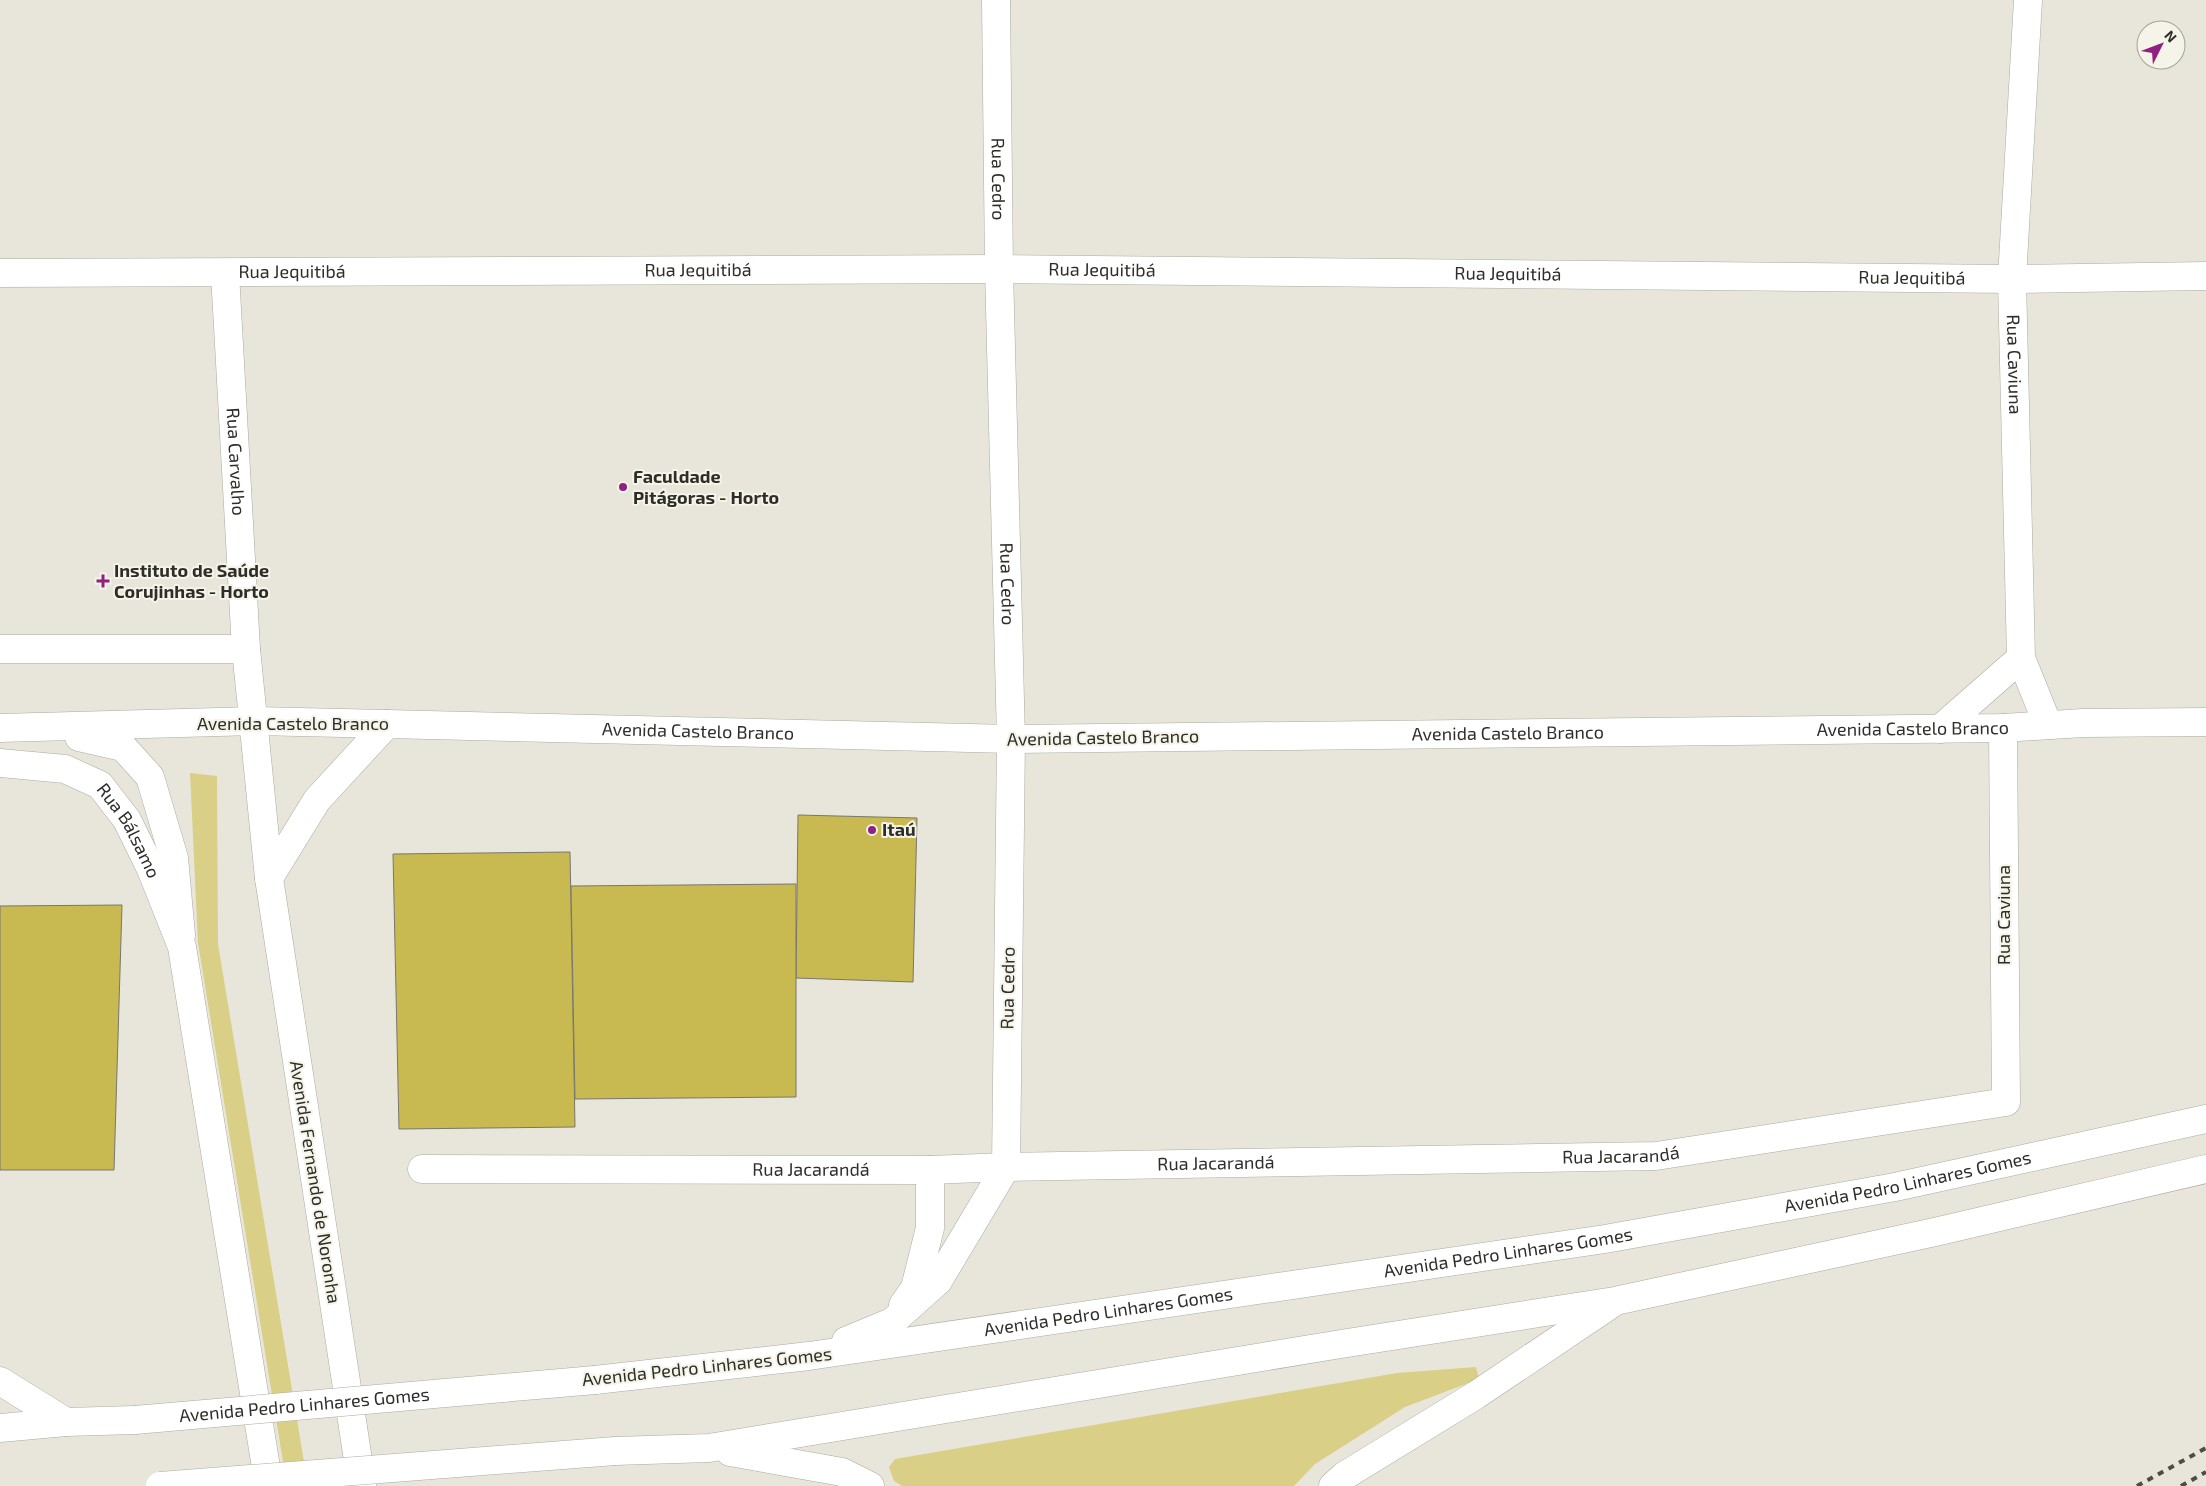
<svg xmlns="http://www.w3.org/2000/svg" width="2206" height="1486" viewBox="0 0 2206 1486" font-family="'Exo 2',sans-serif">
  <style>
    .green { fill: #d9cf87 }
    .building { fill: #c8b950; stroke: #78776d }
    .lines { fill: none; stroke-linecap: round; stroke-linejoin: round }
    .minor-casing { stroke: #acaa9f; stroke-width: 29 }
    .major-casing { stroke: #acaa9f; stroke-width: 29 }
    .highway-casing { stroke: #acaa9f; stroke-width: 29 }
    .minor { stroke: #fff; stroke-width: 28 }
    .major { stroke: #fff; stroke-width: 28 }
    .highway { stroke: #fff; stroke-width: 28 }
    .rail { stroke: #4d4c47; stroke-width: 4; stroke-dasharray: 6 6; stroke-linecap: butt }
    .highway-bridge-casing { stroke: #acaa9f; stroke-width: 29; stroke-linecap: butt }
    .highway-bridge { stroke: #fff; stroke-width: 28 }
    .poi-dot { fill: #902081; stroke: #f5f4e8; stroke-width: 2 }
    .labels { text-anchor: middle; stroke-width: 4; stroke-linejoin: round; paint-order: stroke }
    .street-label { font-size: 18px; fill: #2e2d29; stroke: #f5f4e8 }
    .poi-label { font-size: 18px; font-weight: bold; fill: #2e2d29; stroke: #f5f4e8; text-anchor: start }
  </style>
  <rect width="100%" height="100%" fill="#e8e6db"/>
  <g class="green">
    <polygon points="190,773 217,776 218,944 308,1486 287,1486 198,943"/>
    <polygon points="1476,1367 1479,1379 1405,1407 1315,1464 1294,1486 902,1486 894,1481 889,1467 895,1459 1397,1373"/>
  </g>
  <g class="building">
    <polygon points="798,815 917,818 913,982 796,978"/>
    <polygon points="570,852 575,1127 399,1129 393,854"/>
    <polygon points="796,884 796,1097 575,1099 571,886"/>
    <polygon points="122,905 114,1170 0,1170 0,906"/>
  </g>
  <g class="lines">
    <defs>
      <g id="minor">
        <path id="s1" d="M996,0L999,269L1011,739L2003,728L2083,723L2206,722"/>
        <path id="s2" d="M2028,0L2012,279L2021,658L2048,725"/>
        <path id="s3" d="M0,273L999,269L2012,279L2206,276"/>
        <path id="s4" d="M225,273L246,649L269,878"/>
        <polyline points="0,649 246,649"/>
        <polyline points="0,728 255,721 387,724"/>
        <polyline points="1940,729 2021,658"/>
        <polyline points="79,737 123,747 150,777 174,858 181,935"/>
        <path id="s5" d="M422,1169L930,1170L1006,1167L1656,1156L2006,1102L2003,728"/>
      </g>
      <g id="major">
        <path id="s6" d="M0,763L65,769L100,785L127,820L151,869L182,947L269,1486"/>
        <path id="s7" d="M362,1486L269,878L317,800L387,724L1011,739L1006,1167"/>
      </g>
      <g id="highway">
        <polyline points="903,1305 915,1288 930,1228 930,1170"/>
        <polyline points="846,1341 892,1322 938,1281 1006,1167"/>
        <path id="s8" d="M595,1380L809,1356L1605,1239L1895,1187L2206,1119"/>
        <polyline points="0,1381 66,1422"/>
        <polyline points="0,1428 66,1422 135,1420"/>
        <polyline points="615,1451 709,1448 1341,1344 1615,1301 1935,1232 2206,1169"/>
        <polyline points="730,1452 842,1472 870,1486"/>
        <polyline points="1333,1486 1344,1476 1476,1395 1610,1305"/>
      </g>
    </defs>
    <use href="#minor" class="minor-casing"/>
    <use href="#major" class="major-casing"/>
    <use href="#highway" class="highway-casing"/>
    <use href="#minor" class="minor"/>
    <use href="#major" class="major"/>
    <use href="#highway" class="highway"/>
    <g class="rail">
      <polyline points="2137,1486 2206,1448"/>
      <polyline points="2181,1486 2206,1472"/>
    </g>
    <defs>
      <g id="highway-bridge">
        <path id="s9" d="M135,1420L595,1380"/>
        <polyline points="160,1486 615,1451"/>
      </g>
    </defs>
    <use href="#highway-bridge" class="highway-bridge-casing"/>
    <use href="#highway-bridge" class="highway-bridge"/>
  </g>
  <g class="poi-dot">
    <circle cx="623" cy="487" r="5"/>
    <path d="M100.5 573.5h5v5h5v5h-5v5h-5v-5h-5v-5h5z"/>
    <circle cx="872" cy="830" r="5"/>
  </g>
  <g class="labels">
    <g class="street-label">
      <text dy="6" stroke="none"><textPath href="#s1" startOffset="179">Rua Cedro</textPath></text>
      <text dy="6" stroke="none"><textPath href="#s3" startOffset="698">Rua Jequitibá</textPath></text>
      <text dy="6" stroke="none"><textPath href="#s3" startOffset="1102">Rua Jequitibá</textPath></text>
      <text dy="6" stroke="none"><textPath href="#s3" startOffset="292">Rua Jequitibá</textPath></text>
      <text dy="6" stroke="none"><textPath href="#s3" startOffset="1508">Rua Jequitibá</textPath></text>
      <text dy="6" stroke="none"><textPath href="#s3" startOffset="1912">Rua Jequitibá</textPath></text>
      <text dy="6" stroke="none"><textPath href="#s2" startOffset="365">Rua Caviuna</textPath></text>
      <text dy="6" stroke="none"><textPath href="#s4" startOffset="189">Rua Carvalho</textPath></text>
      <text dy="6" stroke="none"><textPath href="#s1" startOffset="584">Rua Cedro</textPath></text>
      <text x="293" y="730">Avenida Castelo Branco</text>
      <text dy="6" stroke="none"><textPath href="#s1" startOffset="1641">Avenida Castelo Branco</textPath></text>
      <text dy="6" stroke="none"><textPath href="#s7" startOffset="1121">Avenida Castelo Branco</textPath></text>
      <text dy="6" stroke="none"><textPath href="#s1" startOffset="1236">Avenida Castelo Branco</textPath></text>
      <text transform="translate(1103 738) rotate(-1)" y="6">Avenida Castelo Branco</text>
      <text dy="6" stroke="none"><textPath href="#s6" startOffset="158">Rua Bálsamo</textPath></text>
      <text transform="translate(2004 915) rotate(-90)" y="6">Rua Caviuna</text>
      <text transform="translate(1008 988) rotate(-89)" y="6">Rua Cedro</text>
      <text dy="6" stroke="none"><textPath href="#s5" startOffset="1199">Rua Jacarandá</textPath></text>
      <text dy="6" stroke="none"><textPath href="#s5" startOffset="794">Rua Jacarandá</textPath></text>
      <text dy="6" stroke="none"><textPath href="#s5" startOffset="389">Rua Jacarandá</textPath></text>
      <text transform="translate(315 1182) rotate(81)" y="6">Avenida Fernando de Noronha</text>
      <text dy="6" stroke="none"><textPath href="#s8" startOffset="1328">Avenida Pedro Linhares Gomes</textPath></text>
      <text dy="6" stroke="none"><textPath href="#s8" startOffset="922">Avenida Pedro Linhares Gomes</textPath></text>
      <text dy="6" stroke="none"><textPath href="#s8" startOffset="518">Avenida Pedro Linhares Gomes</textPath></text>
      <text transform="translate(707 1367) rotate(-6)" y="6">Avenida Pedro Linhares Gomes</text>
      <text dy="6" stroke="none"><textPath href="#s9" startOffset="170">Avenida Pedro Linhares Gomes</textPath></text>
    </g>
    <g class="poi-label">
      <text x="633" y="483">Faculdade<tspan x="633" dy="21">Pitágoras - Horto</tspan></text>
      <text x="114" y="577">Instituto de Saúde<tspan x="114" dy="21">Corujinhas - Horto</tspan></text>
      <text x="882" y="836">Itaú</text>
    </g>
  </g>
  <g transform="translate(2161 45) rotate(48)"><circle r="24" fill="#f5f4e8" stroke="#a5a49c"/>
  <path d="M0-4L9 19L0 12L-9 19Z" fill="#902081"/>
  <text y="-8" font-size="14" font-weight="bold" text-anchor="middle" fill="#2e2d29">N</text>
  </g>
</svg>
